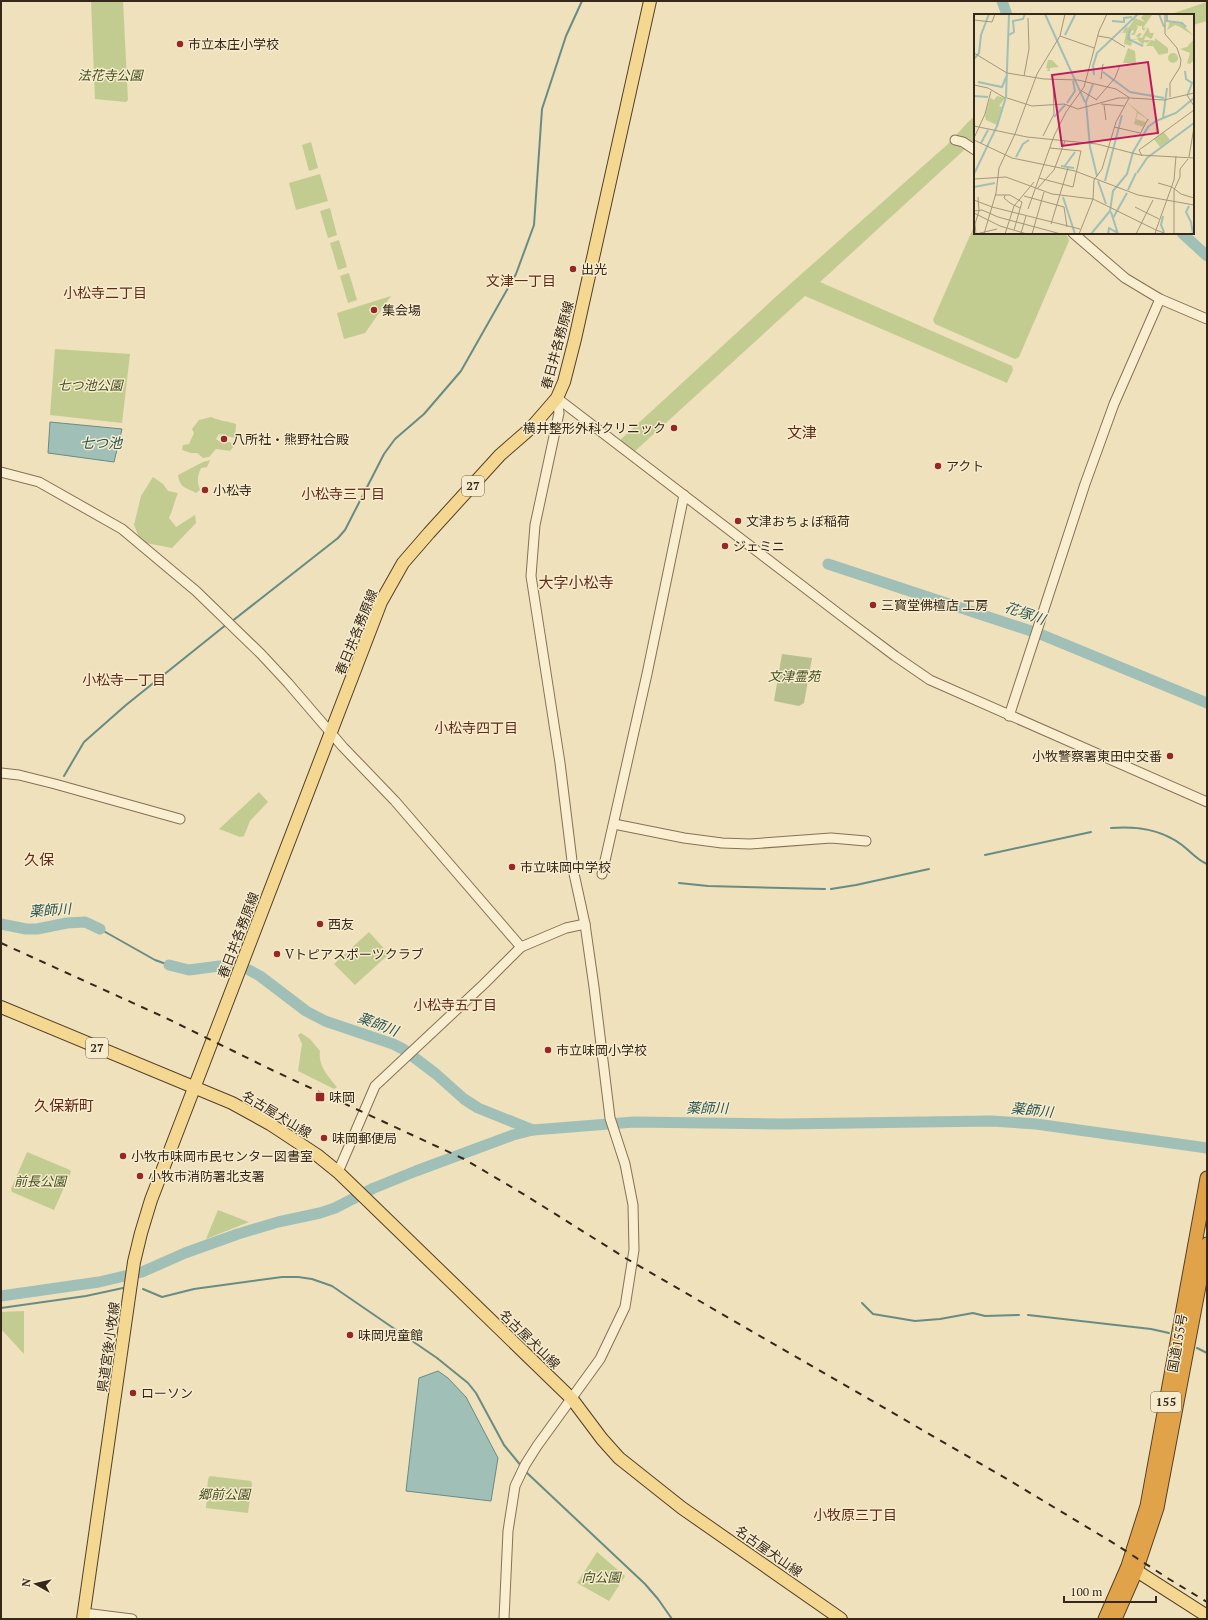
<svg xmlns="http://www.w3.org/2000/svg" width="1208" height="1620" viewBox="0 0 1208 1620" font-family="'PT Serif','Noto Sans JP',serif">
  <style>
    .green { fill: #c3cc90 }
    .cemetery { fill: #b9c090 }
    .water { fill: #a0bfb7; stroke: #688c84 }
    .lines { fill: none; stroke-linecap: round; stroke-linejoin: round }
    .stream { stroke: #688c84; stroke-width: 2 }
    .river { stroke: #a0bfb7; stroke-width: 11 }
    .minor-casing { stroke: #867156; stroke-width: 11 }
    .major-casing { stroke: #533f2a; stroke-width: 14 }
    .highway-casing { stroke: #533f2a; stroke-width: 15 }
    .minor { stroke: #f9eecf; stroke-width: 9 }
    .major { stroke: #f4d892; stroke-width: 12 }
    .highway { stroke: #e1a349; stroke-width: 13 }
    .rail { stroke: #35281b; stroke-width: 2; stroke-dasharray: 7 7; stroke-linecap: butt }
    .poi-dot { fill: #962725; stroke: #f6ebcc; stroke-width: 1.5 }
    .labels { text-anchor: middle; stroke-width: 3; stroke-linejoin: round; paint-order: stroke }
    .shield { fill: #f6ebcc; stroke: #6f6250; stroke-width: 1 }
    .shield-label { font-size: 12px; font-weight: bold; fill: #35281b }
    .poi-label { font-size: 13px; fill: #35281b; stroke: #f6ebcc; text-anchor: start }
    .park-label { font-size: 13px; font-style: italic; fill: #445121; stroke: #f6ebcc }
    .street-label { font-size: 13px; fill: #35281b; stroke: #f6ebcc }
    .neighbourhood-label { font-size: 14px; fill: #622b19; stroke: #f6ebcc }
    .water-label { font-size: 14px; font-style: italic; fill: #295553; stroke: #f6ebcc }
    .quarter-label { font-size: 15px; fill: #622b19; stroke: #f6ebcc }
    .inset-river { fill: none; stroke: #a0bfb7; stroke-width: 2 }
    .inset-road { fill: none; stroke: #a4977c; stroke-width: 1 }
    .view { fill: #c2185b; fill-opacity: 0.15; stroke: #c2185b; stroke-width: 2 }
    .inset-edge { fill: none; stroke: #35281b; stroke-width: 2 }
  </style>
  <rect width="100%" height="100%" fill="#eee1bc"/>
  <g class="green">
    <polygon points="91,1 123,1 128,100 126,102 95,99"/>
    <polygon points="1207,2 1207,21 1193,25 1193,15 1168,15"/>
    <polygon points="975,116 975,140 820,282 1012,366 1013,370 1007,383 805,296 634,452 619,441 780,293 948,144 968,122"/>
    <polygon points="311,142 318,168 309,171 302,145"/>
    <polygon points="320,174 328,201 296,210 289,183"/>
    <polygon points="330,208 337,235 328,238 320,211"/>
    <polygon points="975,224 975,233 1064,233 1068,237 1069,241 1019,357 1015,359 935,324 933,320"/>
    <polygon points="339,240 347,267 338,270 330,243"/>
    <polygon points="349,273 357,300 348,303 340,276"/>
    <polygon points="391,296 365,333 344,339 337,313"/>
    <polygon points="55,349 130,354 122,423 50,415"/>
    <path d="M211,417C219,421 228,421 236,424L235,438L219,434L216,439L222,443L230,442L234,446L230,451L216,449L209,457L203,458L197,453H191L182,450L183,445L189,444L194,433L192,429L199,420Z"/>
    <path d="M210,460L207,467L201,468C197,476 197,482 200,490L196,493C186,487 180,489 178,475L203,462Z"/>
    <path d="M153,477L163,484L168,491L178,493C174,502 173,510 169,518L176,527L195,515L196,523L172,548L141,542L134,525L141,496Z"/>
    <polygon points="259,792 268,802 250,821 244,836 240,837 219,829"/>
    <polygon points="369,932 389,954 355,985 334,964"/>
    <path d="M301,1033L310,1039L320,1051C318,1066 328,1076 337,1087L334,1089L298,1071L302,1044L298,1035Z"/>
    <polygon points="27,1152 70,1170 71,1172 54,1210 12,1192 11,1189"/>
    <polygon points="218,1210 249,1222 206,1239"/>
    <polygon points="24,1311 24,1354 1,1329 1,1312"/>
    <polygon points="210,1476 251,1481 252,1484 248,1513 206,1508 208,1479"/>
    <polygon points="597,1552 625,1576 609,1601 577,1583"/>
  </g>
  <polygon class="cemetery" points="782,654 812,658 804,703 799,706 774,701"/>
  <g class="water">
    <polygon points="50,422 122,429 114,462 48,453"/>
    <polygon points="438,1371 448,1378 466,1397 498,1458 491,1501 406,1491 419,1378"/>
  </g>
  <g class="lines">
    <g class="stream">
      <polyline points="231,622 338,538 345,530 384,454 395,439 424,414 461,371 516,274 534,225 542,109 566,36 582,1"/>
      <polyline points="64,776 84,742 126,705 227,624"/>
      <path d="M1111,828C1137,826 1161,829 1182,845C1190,851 1197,860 1207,864"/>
      <polyline points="985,855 1091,832"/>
      <polyline points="679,883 708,886 825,889"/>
      <polyline points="831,889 856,885 929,869"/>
      <polyline points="100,929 155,960 169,965"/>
      <polyline points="143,1289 162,1297 194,1289 282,1277 298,1277 312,1279 332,1286 437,1358 468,1383 476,1393 504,1445 522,1467"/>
      <polyline points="862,1303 873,1314 915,1321 940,1319 973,1313 985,1316 1019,1315"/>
      <polyline points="1,1308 86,1296 123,1288"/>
      <polyline points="1028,1315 1151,1329 1169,1333"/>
      <polyline points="1197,1348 1207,1353"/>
      <polyline points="526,1472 645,1584 658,1599 672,1619"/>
    </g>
    <g class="river">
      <polyline points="1002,1 1007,15"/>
      <polyline points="1182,233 1207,256"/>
      <polyline points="828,564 1040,634 1207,703"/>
      <polyline points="1,924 26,929 37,929 67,923 85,922 100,929"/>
      <polyline points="169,965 189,970 227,965"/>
      <polyline points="249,970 260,976 306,1011 325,1021 393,1044 403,1049 436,1074 464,1099 478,1108 533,1130 634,1122 782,1124 992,1121 1036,1124 1207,1148"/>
      <polyline points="1,1296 99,1282 142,1272 185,1253 238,1234 278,1222 320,1213 335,1208 374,1188 416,1171 513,1135 533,1130"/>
    </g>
    <defs>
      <g id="minor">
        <polyline points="955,140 963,142 975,150"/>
        <polyline points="1073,233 1125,278 1160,299 1207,319"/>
        <polyline points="557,398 843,617 895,656 930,680 1207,802"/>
        <polyline points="1,472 39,482 122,529 196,591 261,654 288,683 343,747 395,801 521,947"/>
        <polyline points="1009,716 1085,484 1114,404 1160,299"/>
        <polyline points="1,773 19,775 55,784 180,819"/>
        <polyline points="614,824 684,838 722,843 750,844 831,838 866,841"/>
        <polyline points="602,874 647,674 684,495"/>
        <polyline points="338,1172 375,1086 484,984 521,947 566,928 585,924"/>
        <polyline points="84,1613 132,1619"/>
        <polyline points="504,1619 508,1531 515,1486 525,1465 537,1446 600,1359 625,1307 634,1250 633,1205 625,1164 610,1118 594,987 585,924 573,869 560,763 531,576 535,525 559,413 557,398"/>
      </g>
      <g id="major">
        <polyline points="1,1007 232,1103 270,1124 317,1155 338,1172 367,1200 572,1399 602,1439 619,1458 682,1508 841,1619"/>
        <polyline points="1129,1566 1207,1616"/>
        <polyline points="83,1619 134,1262 141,1233 151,1200 381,602 403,563 429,533 500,455 531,428 557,398 564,382 575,339 650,1"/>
      </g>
      <g id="highway">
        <polyline points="1105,1619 1128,1566 1147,1506 1207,1178"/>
        <polyline points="1115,1619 1136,1571 1157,1508 1207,1244"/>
      </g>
    </defs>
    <use href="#minor" class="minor-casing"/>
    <use href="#major" class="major-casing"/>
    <use href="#highway" class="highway-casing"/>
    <use href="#minor" class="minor"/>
    <use href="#major" class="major"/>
    <use href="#highway" class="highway"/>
    <polyline class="rail" points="1,943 166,1018 274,1071 464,1159 525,1195 627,1259 1007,1479 1115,1544 1169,1579 1207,1602"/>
  </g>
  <g class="poi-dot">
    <circle cx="180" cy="44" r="4"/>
    <circle cx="573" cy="269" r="4"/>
    <circle cx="374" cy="310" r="4"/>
    <circle cx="674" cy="428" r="4"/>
    <circle cx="224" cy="439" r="4"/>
    <circle cx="938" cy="466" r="4"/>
    <circle cx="205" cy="490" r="4"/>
    <circle cx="738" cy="521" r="4"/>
    <circle cx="725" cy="546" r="4"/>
    <circle cx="873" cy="605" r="4"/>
    <circle cx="1170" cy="756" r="4"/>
    <circle cx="512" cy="867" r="4"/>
    <circle cx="320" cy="924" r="4"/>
    <circle cx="277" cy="954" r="4"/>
    <circle cx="548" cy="1050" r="4"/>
    <rect x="315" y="1092" width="10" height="10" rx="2"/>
    <circle cx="324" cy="1138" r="4"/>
    <circle cx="123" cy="1156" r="4"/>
    <circle cx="140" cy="1176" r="4"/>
    <circle cx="350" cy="1335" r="4"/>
    <circle cx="133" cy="1393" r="4"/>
  </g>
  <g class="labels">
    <g class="shield">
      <rect x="462" y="476" width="22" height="20" rx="3"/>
      <rect x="86" y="1038" width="22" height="20" rx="3"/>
      <rect x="1151" y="1392" width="30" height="20" rx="3"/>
    </g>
    <g class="shield-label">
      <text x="473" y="490">27</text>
      <text x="97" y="1052">27</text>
      <text x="1166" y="1406">155</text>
    </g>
    <g class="poi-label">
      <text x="188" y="49">市立本庄小学校</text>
      <text x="581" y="274">出光</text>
      <text x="382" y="315">集会場</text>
      <text x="666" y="433" text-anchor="end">横井整形外科クリニック</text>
      <text x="232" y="444">八所社・熊野社合殿</text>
      <text x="946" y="471">アクト</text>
      <text x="213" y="495">小松寺</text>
      <text x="746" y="526">文津おちょぼ稲荷</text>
      <text x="733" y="551">ジェミニ</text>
      <text x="881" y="610">三寳堂佛檀店 工房</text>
      <text x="1162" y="761" text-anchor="end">小牧警察署東田中交番</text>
      <text x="520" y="872">市立味岡中学校</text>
      <text x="328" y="929">西友</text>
      <text x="285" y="959">Vトピアスポーツクラブ</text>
      <text x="556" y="1055">市立味岡小学校</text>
      <text x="329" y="1102">味岡</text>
      <text x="332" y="1143">味岡郵便局</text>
      <text x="131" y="1161">小牧市味岡市民センター図書室</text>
      <text x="148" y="1181">小牧市消防署北支署</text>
      <text x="358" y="1340">味岡児童館</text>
      <text x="141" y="1398">ローソン</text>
    </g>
    <g class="park-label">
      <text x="110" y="80">法花寺公園</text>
      <text x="90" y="390">七つ池公園</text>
      <text x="794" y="681">文津霊苑</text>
      <text x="40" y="1186">前長公園</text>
      <text x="224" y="1499">郷前公園</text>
      <text x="601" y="1582">向公園</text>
    </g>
    <g class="street-label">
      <text transform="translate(557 345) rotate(-75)" y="5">春日井各務原線</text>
      <text transform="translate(356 632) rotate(-68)" y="5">春日井各務原線</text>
      <text transform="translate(238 935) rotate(-69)" y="5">春日井各務原線</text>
      <text transform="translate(277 1114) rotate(31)" y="5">名古屋犬山線</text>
      <text transform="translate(530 1339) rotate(44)" y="5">名古屋犬山線</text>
      <text transform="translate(1177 1343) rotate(-80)" y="5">国道155号</text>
      <text transform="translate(108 1347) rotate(-82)" y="5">県道宮後小牧線</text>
      <text transform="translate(769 1551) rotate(35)" y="5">名古屋犬山線</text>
    </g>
    <g class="neighbourhood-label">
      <text x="521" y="286">文津一丁目</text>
      <text x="105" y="298">小松寺二丁目</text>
      <text x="343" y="499">小松寺三丁目</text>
      <text x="124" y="685">小松寺一丁目</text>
      <text x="476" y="733">小松寺四丁目</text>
      <text x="455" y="1010">小松寺五丁目</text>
      <text x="855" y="1520">小牧原三丁目</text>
    </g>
    <g class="water-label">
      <text x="101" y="448">七つ池</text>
      <text transform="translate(1025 613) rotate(19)" y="5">花塚川</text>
      <text transform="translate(50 910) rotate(-4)" y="5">薬師川</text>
      <text transform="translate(378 1024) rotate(21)" y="5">薬師川</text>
      <text transform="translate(707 1108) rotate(1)" y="5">薬師川</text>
      <text transform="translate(1032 1110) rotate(6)" y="5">薬師川</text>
    </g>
    <g class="quarter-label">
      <text x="802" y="438">文津</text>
      <text x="576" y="588">大字小松寺</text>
      <text x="39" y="865">久保</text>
      <text x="64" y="1111">久保新町</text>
    </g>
  </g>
  <g transform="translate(974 14)">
    <rect width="220" height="220" fill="#eee1bc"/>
    <path d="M170,0L178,1L169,14H171L173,12L170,17L168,15V11L167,12H165L166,8L165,12L162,11L164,13L161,20L160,21H157L160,17L158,16L156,20L157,26L165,24L162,22L165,19L168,20L165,23L168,24L174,13L176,19H180L178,24L177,25L172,22L170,26H176L174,29L170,28L169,31L163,25L156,27L158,28L157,32L150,30L152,19L145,18H149L151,13L155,14L152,12L155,13L161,4L171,8L167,4ZM196,8L208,10L220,22L206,13L201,11L193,16ZM181,24L194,34V39L185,41L179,32H172L177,26L181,27ZM220,25V46L216,50L213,49L216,39L206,35L213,33ZM154,34L161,37L162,49H149ZM194 44a5 5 0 1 1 10 0a5 5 0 1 1-10 0ZM74,46H78L85,53L76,54V57H72L75,55L72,54ZM23,82L31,84L25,92L28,93L23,111L12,106L11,102L16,84L20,86ZM153,88L175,106L177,108L164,99L162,105L172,108L169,113L160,110L163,98ZM179,110L185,122L190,118L196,126L186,133L180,125L184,122Z" fill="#c3cc90"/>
    <path class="inset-river" d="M71,0L111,88M185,0L190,13M193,0V7L208,9L212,13M138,7L150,8V4L158,3M156,15L154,25L169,32M35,21L40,18L39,7L49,5L51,0M91,21L101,1M0,45L5,39L7,21L15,0M211,57L212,65L218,69L214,80M129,58L156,78L190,84M120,61L119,52L123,39L164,0M4,68L28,73L33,61M119,70L112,88L116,133L123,162M0,82L14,83M93,89L101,77L99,67M80,103L91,91M189,104L193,74M7,129L14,116M42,143L49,130L55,126M87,152L100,154M90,153L101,138M163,159L173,144L220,109M0,160L23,112L32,83L35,0M124,167L132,190M131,167L148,101M0,173L21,169M154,176L162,159M89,183L101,220M215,192L212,198L217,208L219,220M137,198L144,220M189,202L187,211L190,218M139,204L153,179M117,220L136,197L139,177L153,160L159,138L174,113L182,107L202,99L220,84M134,220L135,214L142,218V216"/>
    <path class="inset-road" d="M191,0V20L203,34L207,46L206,53L196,69V83M0,6L18,8L21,0M86,22L120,34M124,22L136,24L151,33M0,39L33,59L70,65L104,66L142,75L156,84L190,86L220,79M50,62L55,35L54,4M127,65L129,50M0,71L14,74L31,84M108,77L123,86M213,81L220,92M33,84L58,92L90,90L104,95L144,84H155L142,108L128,155L120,166L119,185L105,220M122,86L141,64L146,51M127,90L150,92M130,91L132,106M0,112L53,123L123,130L166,141L220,144M140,113L166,119M69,122L80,100L79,66M165,122L174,105M0,124L11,100L17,77M0,126L38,144L101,157L164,181L220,191M168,142L165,136L220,96M215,143L220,113M65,164L99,173L107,137L76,134M0,165L32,163L78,180L119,185L182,216L181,220M184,169L198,173L207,180L220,184M63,175L80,156L91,127M21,181H36L48,188L40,216M31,181L30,184L36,189L46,194M50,182L90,193L93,213M0,186L18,193L106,215M161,193L185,205M54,195L80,122L92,98L110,73L125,17L133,0M0,197L8,196L24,203L87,220M0,199L26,212L53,220M77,210L94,154M47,219L52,202M2,220L1,210L5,197L4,183M2,220L23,215M10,220L22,179L25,154L41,120L63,60L86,22L91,0M31,220L40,192L60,168M58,220L70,178M162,220L179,186M193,220L182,216L200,166L202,142M200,220V176L206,163V155L214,145"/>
    <path class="view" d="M174,48L184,119L88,132L78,61Z"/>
    <rect width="220" height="220" class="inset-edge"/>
  </g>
  <rect width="1208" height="1620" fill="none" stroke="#35281b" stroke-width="4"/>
  <g transform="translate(36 1584) rotate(278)" stroke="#f6ebcc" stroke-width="3" paint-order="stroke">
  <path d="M0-3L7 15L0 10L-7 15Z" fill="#35281b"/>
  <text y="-6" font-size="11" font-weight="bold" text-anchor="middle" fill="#35281b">N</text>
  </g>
  <path d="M1064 1596v6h92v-6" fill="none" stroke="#35281b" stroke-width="2"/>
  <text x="1070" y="1596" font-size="12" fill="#35281b" stroke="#f6ebcc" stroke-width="3" paint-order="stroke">100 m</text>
</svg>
